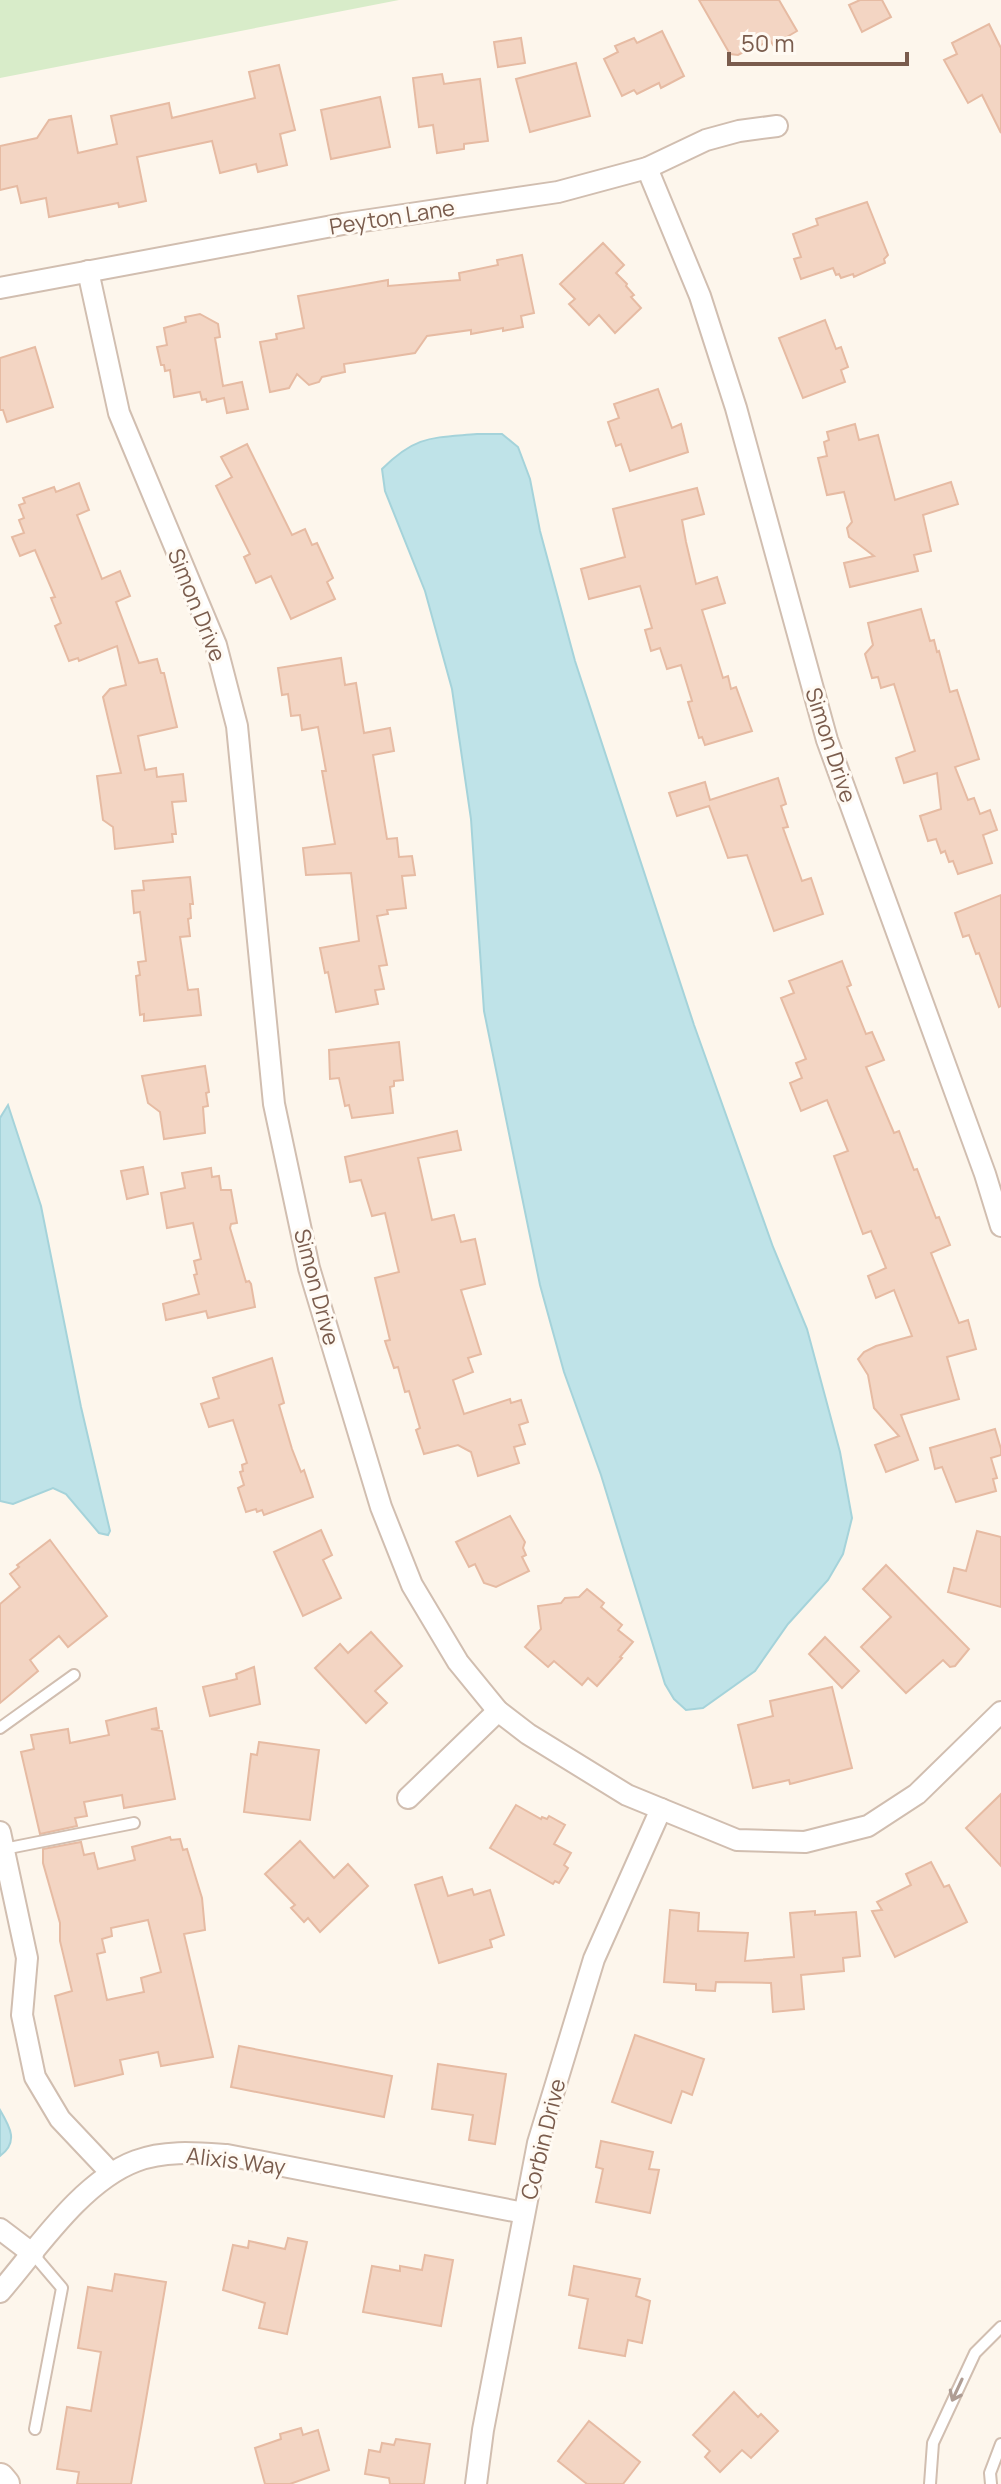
<svg xmlns="http://www.w3.org/2000/svg" width="1001" height="2484" viewBox="0 0 1001 2484" font-family="Manrope,sans-serif">
  <style>
    .green { fill: #d8ecc9 }
    .water { fill: #bfe3e8; stroke: #a5d3da; stroke-width: 2 }
    .building { fill: #f3d5c3; stroke: #e6bba3; stroke-width: 2; fill-rule: evenodd }
    .lines { fill: none; stroke-linecap: round; stroke-linejoin: round }
    .lane-casing { stroke: #d1beb0; stroke-width: 14 }
    .street-casing { stroke: #d1beb0; stroke-width: 24 }
    .secondary-casing { stroke: #d6c0b0; stroke-width: 32 }
    .lane { stroke: #fff; stroke-width: 10 }
    .street { stroke: #fff; stroke-width: 20 }
    .secondary { stroke: #fff; stroke-width: 28 }
    .oneway { stroke: #af9d94 }
    .labels { text-anchor: middle; stroke-width: 6; stroke-linejoin: round; paint-order: stroke }
    .street-label { font-size: 22px; fill: #7a5c4d; stroke: #fffaf3 }
  </style>
  <rect width="100%" height="100%" fill="#fdf6ec"/>
  <polygon class="green" points="0,0 399,0 0,78"/>
  <g class="water">
    <path d="M477,434H502L518,447L530,479L540,531L575,661L694,1025L773,1247L807,1329L840,1452L852,1518L843,1554L828,1580L788,1624L755,1671L703,1708L686,1710L674,1699L665,1684L601,1475L564,1372L540,1285L484,1011L471,819L452,689L425,591L385,491L382,469C416,435 432,438 477,434Z"/>
    <polygon points="8,1105 41,1206 81,1407 110,1531 108,1535 99,1533 66,1494 53,1488 13,1504 0,1501 0,1118"/>
    <path d="M0,2110C10,2127 19,2142 0,2156Z"/>
  </g>
  <g class="building">
    <polygon points="699,0 779,0 797,31 773,45 770,40 750,51 749,49 738,55 730,54"/>
    <polygon points="860,0 882,0 891,17 862,32 849,5"/>
    <polygon points="989,24 1001,48 1001,133 982,95 968,103 944,60 957,54 952,43"/>
    <polygon points="662,31 684,76 661,88 659,83 637,94 634,90 622,96 604,59 618,52 615,46 634,38 637,43"/>
    <polygon points="521,38 525,63 498,67 494,42"/>
    <polygon points="576,63 590,116 530,132 516,79"/>
    <polygon points="279,65 295,130 280,134 287,165 258,172 256,164 220,173 212,141 137,157 146,201 119,207 118,203 49,217 46,198 21,203 17,186 0,190 0,146 37,138 49,120 71,116 78,153 117,144 111,116 169,103 172,118 255,98 249,72"/>
    <polygon points="442,74 444,84 480,79 488,141 464,144 464,149 437,153 433,125 419,127 413,78"/>
    <polygon points="380,97 390,147 331,159 321,110"/>
    <polygon points="867,202 888,255 884,259 885,263 854,277 853,274 841,278 839,274 836,275 833,268 801,279 794,259 801,257 793,234 818,225 816,219"/>
    <polygon points="603,243 624,265 616,273 627,284 626,286 634,295 631,297 641,308 615,333 599,315 589,325 569,304 575,299 560,284"/>
    <polygon points="522,255 534,313 521,316 523,327 503,331 503,328 471,334 471,330 427,336 415,353 344,364 345,372 322,377 319,382 309,385 297,374 289,388 270,392 260,342 277,339 276,334 304,328 298,296 388,280 388,286 460,280 459,273 498,265 497,260"/>
    <polygon points="200,314 218,324 220,337 215,338 223,386 242,382 248,409 227,413 224,398 207,402 206,399 202,400 200,392 174,397 170,370 165,371 164,365 161,365 157,347 167,345 164,328 186,322 185,317"/>
    <polygon points="825,320 836,349 841,347 848,367 841,370 845,382 803,398 779,338"/>
    <polygon points="35,347 53,407 7,422 3,410 0,410 0,358"/>
    <polygon points="658,389 672,428 681,424 688,452 630,471 621,444 616,446 608,422 619,418 614,404"/>
    <polygon points="855,424 859,440 878,435 895,500 951,482 958,504 923,515 931,551 914,555 918,571 850,587 844,563 874,556 849,537 847,528 852,522 844,492 827,495 818,458 827,456 824,442 829,440 827,432"/>
    <polygon points="247,444 292,535 305,529 312,545 317,543 333,578 327,582 335,599 291,619 271,576 256,583 244,557 250,554 216,486 232,477 221,457"/>
    <polygon points="79,483 89,510 77,515 102,579 120,571 130,596 116,602 139,663 157,659 161,673 164,673 177,727 138,736 145,770 156,768 157,777 183,774 186,801 172,802 176,834 172,834 173,842 115,849 113,827 103,820 97,776 121,773 103,697 110,689 126,685 117,646 79,661 78,658 69,661 55,626 61,623 51,598 55,597 35,550 20,556 12,537 24,533 19,520 24,518 19,505 25,503 23,498 54,487 56,492"/>
    <polygon points="697,488 704,514 682,520 686,542 696,584 717,577 725,603 702,610 723,678 728,676 731,689 736,687 752,731 705,745 702,737 699,738 688,702 692,701 681,665 667,669 660,648 651,651 645,630 652,628 640,586 589,599 581,569 625,557 613,509"/>
    <polygon points="921,609 930,641 934,640 937,652 939,651 950,692 957,690 979,759 955,767 968,800 974,798 980,814 990,810 997,830 983,835 992,863 958,874 953,861 949,862 945,851 941,853 936,839 928,841 920,816 941,809 937,773 904,783 896,758 915,751 894,684 881,688 878,677 872,678 865,654 873,645 868,623"/>
    <polygon points="341,658 345,685 356,683 364,733 390,728 394,751 373,755 387,839 397,838 399,857 412,856 415,875 402,876 406,908 387,910 388,914 377,916 387,965 379,966 384,989 375,990 378,1004 336,1012 328,972 325,973 320,948 359,941 351,873 306,875 303,848 335,844 322,771 326,771 318,727 302,730 300,715 291,716 288,694 282,695 278,668"/>
    <polygon points="778,778 786,804 781,806 788,827 783,828 802,881 811,878 823,914 774,931 747,855 728,858 709,806 677,816 669,793 705,782 710,800"/>
    <polygon points="190,877 193,904 190,904 191,918 188,919 190,936 180,937 188,990 198,989 201,1015 144,1021 144,1014 140,1015 136,976 140,975 138,962 146,961 140,912 134,913 132,891 144,890 143,881"/>
    <polygon points="1001,895 1001,1006 999,1007 979,953 976,954 969,935 963,937 955,913"/>
    <polygon points="842,961 851,985 847,987 866,1034 872,1032 884,1060 866,1067 894,1133 899,1131 914,1170 917,1169 936,1218 939,1217 950,1245 931,1253 959,1323 968,1320 976,1349 947,1357 959,1399 901,1415 918,1460 886,1472 875,1445 899,1436 874,1408 868,1375 858,1359 864,1352 876,1346 912,1336 894,1290 876,1298 868,1276 886,1268 871,1231 863,1234 834,1156 848,1151 827,1100 801,1111 790,1083 802,1078 796,1063 806,1059 781,998 794,993 789,981"/>
    <polygon points="399,1042 403,1080 394,1081 394,1086 390,1087 393,1113 352,1118 349,1105 345,1106 339,1078 330,1079 329,1050"/>
    <polygon points="205,1066 209,1092 206,1093 208,1106 203,1107 205,1133 164,1139 160,1112 148,1103 142,1076"/>
    <polygon points="457,1131 461,1150 418,1158 432,1220 454,1215 461,1242 475,1239 485,1284 461,1290 481,1354 468,1358 473,1372 453,1380 464,1414 510,1399 511,1403 521,1400 528,1422 519,1425 525,1444 514,1447 519,1463 478,1476 471,1452 458,1445 424,1454 416,1430 420,1428 409,1391 405,1392 398,1367 394,1368 385,1341 390,1340 375,1278 399,1272 385,1213 372,1216 361,1180 350,1182 345,1157"/>
    <polygon points="143,1167 148,1194 127,1199 121,1171"/>
    <polygon points="211,1168 212,1177 219,1176 221,1190 231,1190 237,1223 231,1224 230,1228 246,1282 249,1281 251,1284 255,1307 208,1318 206,1311 166,1320 163,1304 199,1294 194,1275 197,1274 194,1261 201,1259 193,1223 167,1228 161,1193 185,1188 182,1173"/>
    <polygon points="272,1358 284,1403 279,1405 292,1449 301,1472 304,1470 313,1497 264,1515 262,1510 257,1512 256,1509 246,1512 238,1488 244,1485 240,1472 243,1471 242,1465 247,1463 233,1420 209,1427 201,1404 219,1398 213,1378"/>
    <polygon points="995,1429 1001,1449 1001,1455 991,1458 997,1478 993,1479 996,1491 956,1502 942,1467 935,1469 930,1448"/>
    <polygon points="510,1516 525,1542 523,1548 526,1555 522,1557 529,1571 496,1587 484,1583 475,1564 469,1567 456,1542"/>
    <polygon points="321,1530 332,1555 323,1560 341,1598 303,1616 274,1552"/>
    <polygon points="977,1531 1001,1537 1001,1607 948,1592 954,1568 966,1571"/>
    <polygon points="50,1540 107,1616 68,1647 59,1636 30,1660 38,1671 0,1703 0,1604 20,1587 10,1574 19,1567 17,1565"/>
    <polygon points="886,1565 969,1649 955,1666 950,1667 943,1660 906,1693 861,1647 891,1617 863,1589"/>
    <polygon points="587,1589 604,1603 601,1607 622,1625 618,1630 633,1642 620,1657 622,1658 597,1686 588,1678 582,1685 554,1661 548,1667 525,1647 541,1629 538,1606 561,1603 565,1598 579,1597"/>
    <polygon points="371,1632 402,1666 375,1691 387,1703 366,1723 315,1668 340,1644 348,1653"/>
    <polygon points="825,1637 859,1671 842,1688 809,1654"/>
    <polygon points="254,1667 260,1704 210,1716 203,1687 237,1679 236,1674"/>
    <polygon points="832,1687 852,1768 790,1784 789,1780 753,1788 738,1725 773,1716 770,1701"/>
    <polygon points="156,1708 159,1728 151,1729 162,1731 175,1799 124,1808 122,1795 84,1802 87,1816 75,1818 77,1826 40,1834 21,1752 34,1749 31,1735 68,1729 70,1743 109,1735 106,1721"/>
    <polygon points="259,1742 319,1750 310,1820 244,1812 251,1754 257,1755"/>
    <polygon points="1001,1794 1001,1866 966,1828"/>
    <polygon points="516,1805 541,1819 542,1817 547,1819 549,1816 565,1825 554,1844 571,1853 564,1865 568,1868 559,1883 555,1881 553,1884 490,1848"/>
    <path d="M170,1837L171,1840L180,1839L183,1850L187,1849L202,1898L205,1930L184,1934L213,2057L161,2066L158,2052L120,2060L123,2074L75,2086L55,1996L72,1991L60,1941V1923L43,1863V1849L81,1842L84,1855L94,1853L98,1869L135,1860L132,1847ZM148,1920L161,1972L141,1978L144,1992L107,2000L97,1954L105,1952L102,1939L112,1936L111,1928Z"/>
    <polygon points="300,1841 334,1878 348,1864 368,1886 320,1932 308,1918 304,1922 291,1908 295,1905 265,1874"/>
    <polygon points="931,1862 944,1887 949,1885 967,1922 895,1957 872,1911 882,1910 877,1902 911,1885 906,1874"/>
    <polygon points="442,1877 448,1896 472,1889 474,1895 490,1890 504,1935 490,1940 492,1947 439,1963 415,1885"/>
    <polygon points="670,1910 699,1913 698,1931 748,1933 745,1961 794,1957 790,1913 815,1911 815,1915 856,1912 860,1956 843,1958 844,1971 801,1975 804,2009 773,2012 771,1983 716,1982 715,1991 696,1990 696,1984 664,1982"/>
    <polygon points="635,2035 704,2059 692,2095 682,2091 671,2123 612,2102"/>
    <polygon points="239,2046 392,2076 384,2117 231,2087"/>
    <polygon points="438,2064 506,2074 495,2144 469,2140 473,2115 432,2109"/>
    <polygon points="601,2141 653,2152 649,2169 659,2170 650,2213 596,2202 603,2169 596,2167"/>
    <polygon points="288,2238 307,2242 287,2334 259,2328 265,2303 223,2290 233,2245 248,2248 249,2241 285,2249"/>
    <polygon points="425,2255 453,2260 441,2326 363,2312 372,2266 400,2271 400,2266 422,2270"/>
    <polygon points="574,2266 640,2279 636,2296 650,2301 642,2343 628,2340 625,2356 579,2348 588,2299 569,2295"/>
    <polygon points="115,2274 166,2282 143,2417 131,2484 77,2484 79,2472 57,2469 67,2407 91,2411 101,2352 78,2348 88,2287 112,2291"/>
    <polygon points="734,2392 758,2417 761,2414 778,2431 751,2458 742,2450 720,2472 705,2457 710,2451 693,2435"/>
    <polygon points="589,2421 640,2462 623,2484 587,2484 558,2461"/>
    <polygon points="301,2428 303,2435 318,2430 329,2470 290,2484 265,2484 255,2448 281,2439 280,2434"/>
    <polygon points="396,2439 430,2444 424,2484 390,2484 389,2478 365,2474 369,2450 380,2452 382,2443 394,2445"/>
  </g>
  <g class="lines">
    <defs>
      <g id="lane">
        <polyline points="0,1728 74,1675"/>
        <polyline points="4,1849 134,1823"/>
        <polyline points="33,2254 62,2288 35,2429"/>
        <polyline points="930,2484 933,2443 975,2353 1001,2327"/>
        <polyline points="991,2484 990,2473 1001,2444"/>
      </g>
      <g id="street">
        <polyline points="647,168 700,296 736,408 827,740 985,1174 1001,1226"/>
        <polyline points="88,271 119,413 216,645 237,726 274,1104 309,1268 381,1507 412,1585 458,1662 498,1711 528,1734 627,1795 737,1840 805,1842 868,1826 917,1794 1001,1712"/>
        <polyline points="0,288 343,224 558,192 647,168 706,140 739,131 777,126"/>
        <polyline points="408,1798 498,1711"/>
        <polyline points="0,1832 27,1958 22,2015 35,2077 60,2119 111,2173"/>
        <polyline points="0,2229 33,2254"/>
        <path d="M0,2292C37,2249 82,2181 136,2161C165,2150 197,2153 227,2155L524,2213"/>
        <polyline points="476,2484 483,2430 538,2143 594,1959 661,1809"/>
      </g>
      <polyline id="secondary" points="0,2478 5,2484"/>
    </defs>
    <use href="#lane" class="lane-casing"/>
    <use href="#street" class="street-casing"/>
    <use href="#secondary" class="secondary-casing"/>
    <use href="#lane" class="lane"/>
    <use href="#street" class="street"/>
    <use href="#secondary" class="secondary"/>
  </g>
  <defs><path id="oneway-shaft" d="M-6 0H5M1.5-3L5.5 0L1.5 3" fill="none" stroke-width="1.6" stroke-linecap="round" stroke-linejoin="round" transform="scale(2)"/></defs>
  <use class="oneway" href="#oneway-shaft" transform="translate(957 2390) rotate(115)"/>
  <g class="labels">
    <g class="street-label">
      <text transform="translate(392 217) rotate(-9)" y="8">Peyton Lane</text>
      <text transform="translate(197 605) rotate(68)" y="8">Simon Drive</text>
      <text transform="translate(831 745) rotate(72)" y="8">Simon Drive</text>
      <text transform="translate(317 1287) rotate(75)" y="8">Simon Drive</text>
      <text transform="translate(543 2139) rotate(-76)" y="8">Corbin Drive</text>
      <text transform="translate(236 2161) rotate(7)" y="8">Alixis Way</text>
    </g>
  </g>
  <path d="M729 52v12h178v-12" fill="none" stroke="#7a5c4d" stroke-width="4"/>
  <text x="741" y="52" font-size="24" fill="#7a5c4d" stroke="#fffaf3" stroke-width="6" paint-order="stroke">50 m</text>
</svg>
